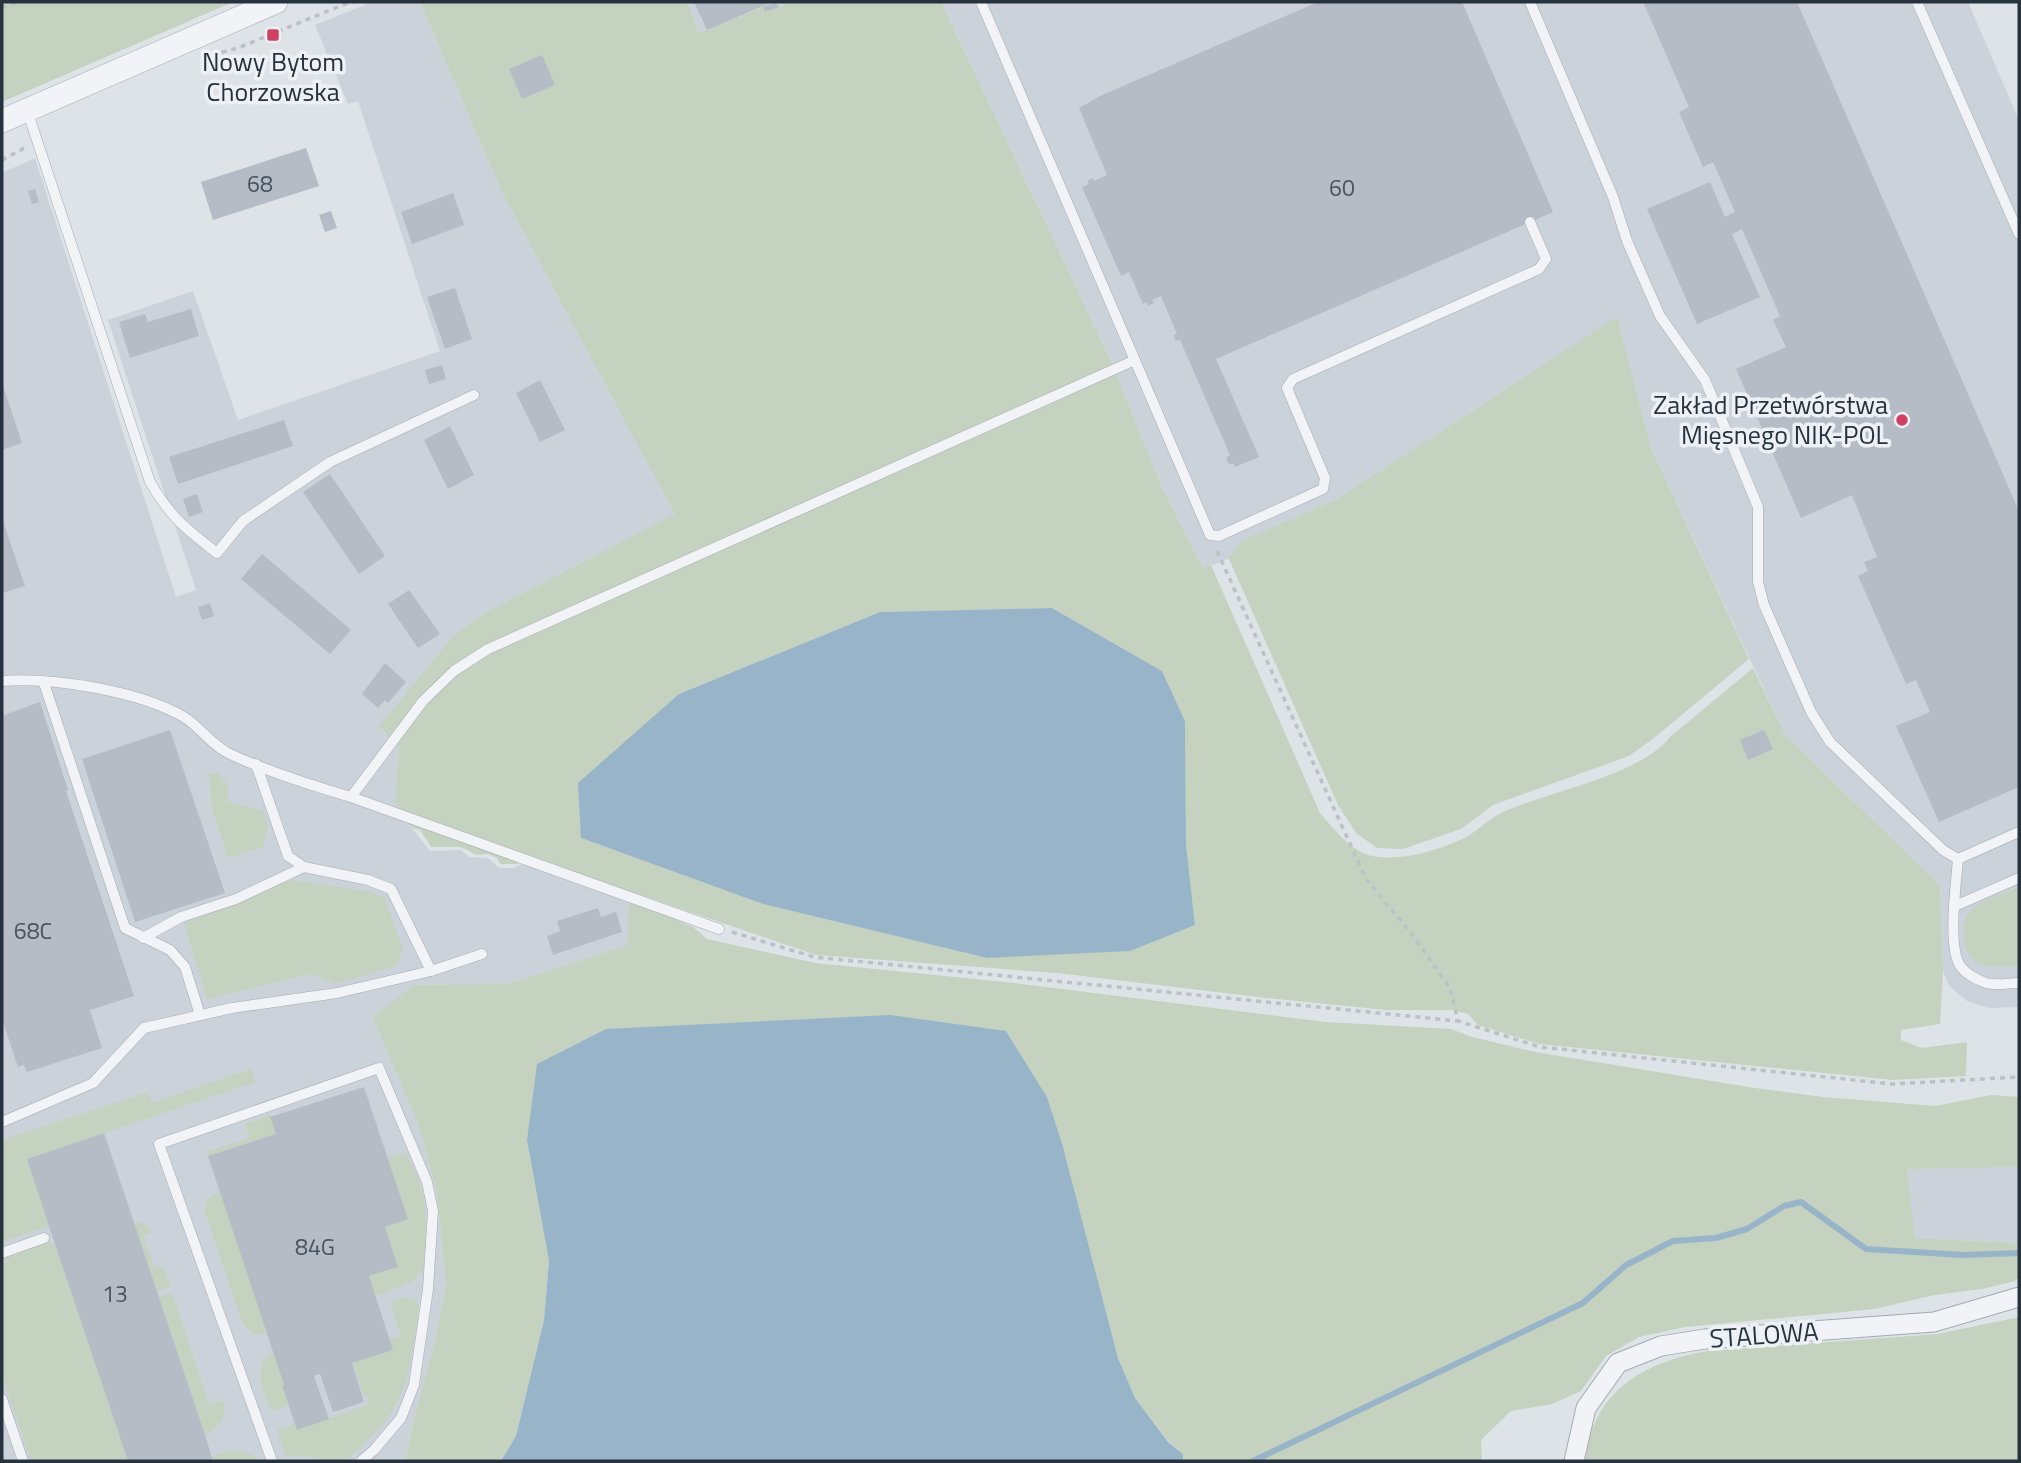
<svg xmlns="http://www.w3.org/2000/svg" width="2021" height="1463" viewBox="0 0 2021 1463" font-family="'Titillium Web',sans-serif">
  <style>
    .built { fill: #ccd2da }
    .green { fill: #c5d2bf; fill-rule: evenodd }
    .water { fill: #98b4c9 }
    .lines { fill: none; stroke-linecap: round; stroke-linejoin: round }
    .stream { stroke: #98b4c9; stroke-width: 6 }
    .building { fill: #b5bcc5 }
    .service-casing { stroke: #a3aab2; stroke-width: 11 }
    .minor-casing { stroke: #a3aab2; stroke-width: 21 }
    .tertiary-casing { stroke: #a3aab2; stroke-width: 24 }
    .path { stroke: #bcc1c6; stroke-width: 3.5; stroke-dasharray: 5 5; stroke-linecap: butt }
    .service { stroke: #f1f3f6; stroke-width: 10 }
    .minor { stroke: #f1f3f6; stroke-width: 19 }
    .tertiary { stroke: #f1f3f6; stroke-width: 23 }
    .poi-dot { fill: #d04062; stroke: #edf1f5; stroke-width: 2.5 }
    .labels { text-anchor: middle; stroke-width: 7; stroke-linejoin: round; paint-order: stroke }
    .number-label { font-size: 23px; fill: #4a5460 }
    .poi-label { font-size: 26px; fill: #27323f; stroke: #edf1f5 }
    .street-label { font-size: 26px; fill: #27323f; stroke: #edf1f5 }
  </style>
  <rect width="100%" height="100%" fill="#dee3e8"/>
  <g class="built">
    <polygon points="372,2 420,2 501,190 676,514 487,612 399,747 395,801 412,828 430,851 460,850 470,857 488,858 499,868 514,868 522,864 629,899 629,945 511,983 413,985 417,1121 437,1191 446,1285 434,1346 417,1407 405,1461 2,1461 2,173 35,158 176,597 196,590 108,320 193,291 238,420 440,351 358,101 348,104 315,25"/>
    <polygon points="687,2 791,2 765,12 763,7 699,33"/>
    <polygon points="941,2 1968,2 2019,120 2019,1007 1989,1008 1967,1001 1949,986 1943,971 1940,885 1786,736 1651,448 1617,318 1337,499 1243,541 1233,557 1203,569 1163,490 1111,361"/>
    <polygon points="2019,1167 2019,1243 1914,1238 1907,1168"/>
  </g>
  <g class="green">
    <polygon points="2,2 233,2 2,102"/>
    <path d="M420,2H687L699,33L763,7L766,12L791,2H941L1111,361L1163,490L1203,568L1211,565L1320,813C1335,830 1353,855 1378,857C1407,860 1440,850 1466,837C1478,831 1488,819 1501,813C1545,792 1640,776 1670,737L1753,668L1786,736L1940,885L1943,971L1940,1024L1901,1030V1040L1922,1048L1967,1042L1966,1076L1893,1080L1539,1044L1478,1025L1468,1014L1453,1010H1386L1267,998L1057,973L816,955L530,857L517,864H500L497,858L488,854L477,855L461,847H431L420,830L412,828L395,801L399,747L379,726L457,632L487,612L675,514L501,190ZM1052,608L1162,671L1185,721L1186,844L1195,925L987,958L763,904L581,838L679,694L880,612Z"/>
    <polygon points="1617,317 1651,448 1749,659 1654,738 1629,756 1493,805 1461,829 1403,849 1377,848 1356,833 1338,805 1229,559 1242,541 1337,499"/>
    <polygon points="218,773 228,785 227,801 263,811 268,827 263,847 228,858 212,808 209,774"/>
    <polygon points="291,880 371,892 384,898 403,948 396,966 335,984 312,974 207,999 184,923 239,903"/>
    <path d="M2019,887V966C1993,967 1968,971 1964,938C1963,928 1963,919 1970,912C1982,899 2003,894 2019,887Z"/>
    <polygon points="629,899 693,927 707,939 815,963 1005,982 1326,1022 1451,1029 1472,1037 1535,1052 1755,1088 1823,1097 1935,1106 1991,1095 2019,1097 2019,1167 1907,1169 1915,1238 2019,1243 2019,1277 2015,1281 1982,1289 1935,1295 1874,1309 1685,1327 1639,1337 1606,1356 1581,1391 1552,1404 1511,1411 1481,1440 1482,1461 1183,1461 1183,1454 1170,1443 1135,1398 1118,1358 1062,1143 1047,1097 1006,1031 527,1140 549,1261 544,1320 516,1436 501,1461 405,1461 417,1407 434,1346 446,1285 437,1191 417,1121 373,1017 413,985 511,983 628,945"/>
    <polygon points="251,1069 255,1082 28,1159 49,1226 2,1242 2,1140 148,1092 152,1103"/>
    <polygon points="270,1115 276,1134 208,1156 206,1152 249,1138 245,1124"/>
    <path d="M405,1153C431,1194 426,1223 424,1269L411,1282L375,1296L369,1276L398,1266L385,1227L408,1218L388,1158Z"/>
    <path d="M220,1192L267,1334H254L243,1324L205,1212C206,1200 208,1196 220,1192Z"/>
    <polygon points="139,1222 149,1227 151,1232 143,1235 154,1268 163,1266 171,1287 157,1291 134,1223"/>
    <polygon points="51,1242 52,1245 55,1244 128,1461 31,1461 2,1376 2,1258 14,1254 16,1256 19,1253"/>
    <path d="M172,1292L209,1404L224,1401C228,1418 219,1427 205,1435L159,1297Z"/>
    <path d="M405,1297L417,1301L419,1306C408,1384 408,1407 346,1461H321L316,1457L286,1456L277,1430L295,1424L297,1430L369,1404L367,1395L364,1396L353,1363L393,1350L390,1340L401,1336L390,1303Z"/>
    <path d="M2019,1317V1461H1585C1593,1391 1643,1362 1708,1351L1938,1334Z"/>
    <path d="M274,1353L289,1405L271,1411C265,1391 250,1366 274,1353Z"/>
    <path d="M231,1451C243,1451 252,1452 260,1461H213L212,1456Z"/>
  </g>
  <g class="water">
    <polygon points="1052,608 1162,671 1185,721 1186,844 1195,925 1130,951 987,958 763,904 581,838 578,783 679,694 880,612"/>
    <polygon points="890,1015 1006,1031 1047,1097 1062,1143 1118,1358 1135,1398 1169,1443 1183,1454 1183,1461 501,1461 516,1436 544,1320 549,1261 527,1140 537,1064 606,1029"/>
  </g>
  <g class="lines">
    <polyline class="stream" points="1253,1461 1583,1303 1626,1265 1673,1241 1716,1238 1747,1229 1784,1206 1801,1202 1866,1249 1963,1255 2019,1253"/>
  </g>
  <g class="building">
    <polygon points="694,2 772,2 707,30"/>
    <polygon points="776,2 779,7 765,12 763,7"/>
    <polygon points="1318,2 1462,2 1553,212 1216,359 1259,457 1235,467 1233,463 1229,465 1226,458 1230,455 1180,340 1176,341 1173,335 1177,334 1161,296 1152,300 1154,303 1148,306 1147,302 1143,304 1129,272 1121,276 1082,187 1089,184 1087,181 1093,178 1094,181 1107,175 1079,108 1102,95"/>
    <polygon points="1643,2 1797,2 2019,511 2019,787 1939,822 1896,726 1930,712 1916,680 1906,684 1858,576 1868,571 1864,562 1877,557 1852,495 1801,518 1736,369 1786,347 1773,320 1780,316 1742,229 1732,234 1760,297 1697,324 1647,209 1710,182 1725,217 1735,212 1713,162 1703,167 1679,112 1689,107"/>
    <polygon points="542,55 555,85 522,99 509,69"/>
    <polygon points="306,148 319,186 213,220 201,182"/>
    <polygon points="35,189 39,202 32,204 28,191"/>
    <polygon points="453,193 464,225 412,244 401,212"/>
    <polygon points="331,211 337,228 325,232 319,215"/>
    <polygon points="455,288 472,339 445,349 427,297"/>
    <polygon points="191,309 199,336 130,358 119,322 145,314 148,322"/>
    <polygon points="442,365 446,379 429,384 425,370"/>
    <polygon points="540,380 565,430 540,442 516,393"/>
    <polygon points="2,383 22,443 2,450"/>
    <polygon points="284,420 293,446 178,484 169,457"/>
    <polygon points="450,426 474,475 448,489 424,440"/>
    <polygon points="330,474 385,556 359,574 303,492"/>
    <polygon points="197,494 203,512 189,517 183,499"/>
    <polygon points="2,518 25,586 2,593"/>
    <polygon points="262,554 351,630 330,654 241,579"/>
    <polygon points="409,590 440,634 418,648 388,604"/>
    <polygon points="210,603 214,616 202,620 198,607"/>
    <polygon points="385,663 406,682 388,703 385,700 378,708 362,694"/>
    <polygon points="40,702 68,790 66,791 134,996 90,1010 102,1048 27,1072 24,1065 18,1067 2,1019 2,716"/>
    <polygon points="170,730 225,893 135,922 82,759"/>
    <polygon points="1764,730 1773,749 1748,760 1740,740"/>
    <polygon points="598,908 601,917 616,912 622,932 553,955 547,936 560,931 557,921"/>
    <polygon points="364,1087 408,1219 385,1227 398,1267 369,1276 393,1350 352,1363 364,1402 333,1412 320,1374 314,1376 329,1419 297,1430 282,1385 284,1385 208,1156 276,1134 270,1117"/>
    <polygon points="104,1133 205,1435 213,1461 128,1461 55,1244 27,1159"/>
  </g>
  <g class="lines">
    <defs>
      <g id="service">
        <polyline points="981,2 1210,535 1219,536 1323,489 1325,478 1287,388 1293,379 1539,269 1546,259 1530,222"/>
        <polyline points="1530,2 1613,197 1627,241 1660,316 1705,380 1758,507 1758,582 1764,605 1811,712 1830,742 1943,850 1958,859 2019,832"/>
        <polyline points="1917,2 2019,234"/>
        <path d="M27,110L150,482C171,518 185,528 217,553L243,521L330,462L474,395"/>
        <path d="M2,681C53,677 139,691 184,717C200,727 212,746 230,754C269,772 310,785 351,797L719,929"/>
        <polyline points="44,683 125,928 170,950 185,967 200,1015"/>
        <polyline points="256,764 288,856 304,867 368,880 391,889 431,971"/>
        <polyline points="351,797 423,701 454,671 488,649 1135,360"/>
        <path d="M1958,859C1956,884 1948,943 1959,964C1964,973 1977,980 1986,983C1996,986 2009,983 2019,983"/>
        <polyline points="1955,906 2019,878"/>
        <polyline points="143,938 181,917 236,899 304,867"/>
        <polyline points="2,1122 93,1083 144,1028 232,1008 337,993 431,971 482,954"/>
        <polyline points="2,1253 44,1238"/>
        <polyline points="2,1399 23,1461"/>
        <polyline points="272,1461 159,1144 379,1068 427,1182 433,1211 428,1289 414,1385 401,1418 374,1450 361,1461"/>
      </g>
      <polyline id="minor" points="1574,1461 1586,1408 1618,1363 1661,1346 1705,1339 1934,1322 2019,1297"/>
      <polyline id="tertiary" points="2,121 276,2"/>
    </defs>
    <use href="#service" class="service-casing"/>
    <use href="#minor" class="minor-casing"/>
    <use href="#tertiary" class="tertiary-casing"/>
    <g class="path">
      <polyline points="2,8 16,2"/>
      <polyline points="212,55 238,48 350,2"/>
      <polyline points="2,160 26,147"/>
      <polyline points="1217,551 1366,879 1412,934 1450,988 1458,1021 1540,1047 1892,1084 2019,1077"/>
      <polyline points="732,932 814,957 1458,1021"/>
    </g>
    <use href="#service" class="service"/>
    <use href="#minor" class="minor"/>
    <use href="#tertiary" class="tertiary"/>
  </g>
  <g class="poi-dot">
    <rect x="266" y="28" width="14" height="14" rx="3.5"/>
    <circle cx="1902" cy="420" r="7"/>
  </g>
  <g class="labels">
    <g class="number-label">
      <text x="260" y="192">68</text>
      <text x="1342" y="196">60</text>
      <text x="33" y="939">68C</text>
      <text x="315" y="1255">84G</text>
      <text x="115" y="1302">13</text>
    </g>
    <g class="poi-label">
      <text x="273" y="71">Nowy Bytom<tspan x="273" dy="30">Chorzowska</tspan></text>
      <text x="1888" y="414" text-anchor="end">Zakład Przetwórstwa<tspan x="1888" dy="30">Mięsnego NIK-POL</tspan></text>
    </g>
    <g class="street-label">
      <text transform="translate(1764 1335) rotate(-4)" y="9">STALOWA</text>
    </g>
  </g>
  <rect width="2021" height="1463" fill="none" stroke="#27323f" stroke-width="7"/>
</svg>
